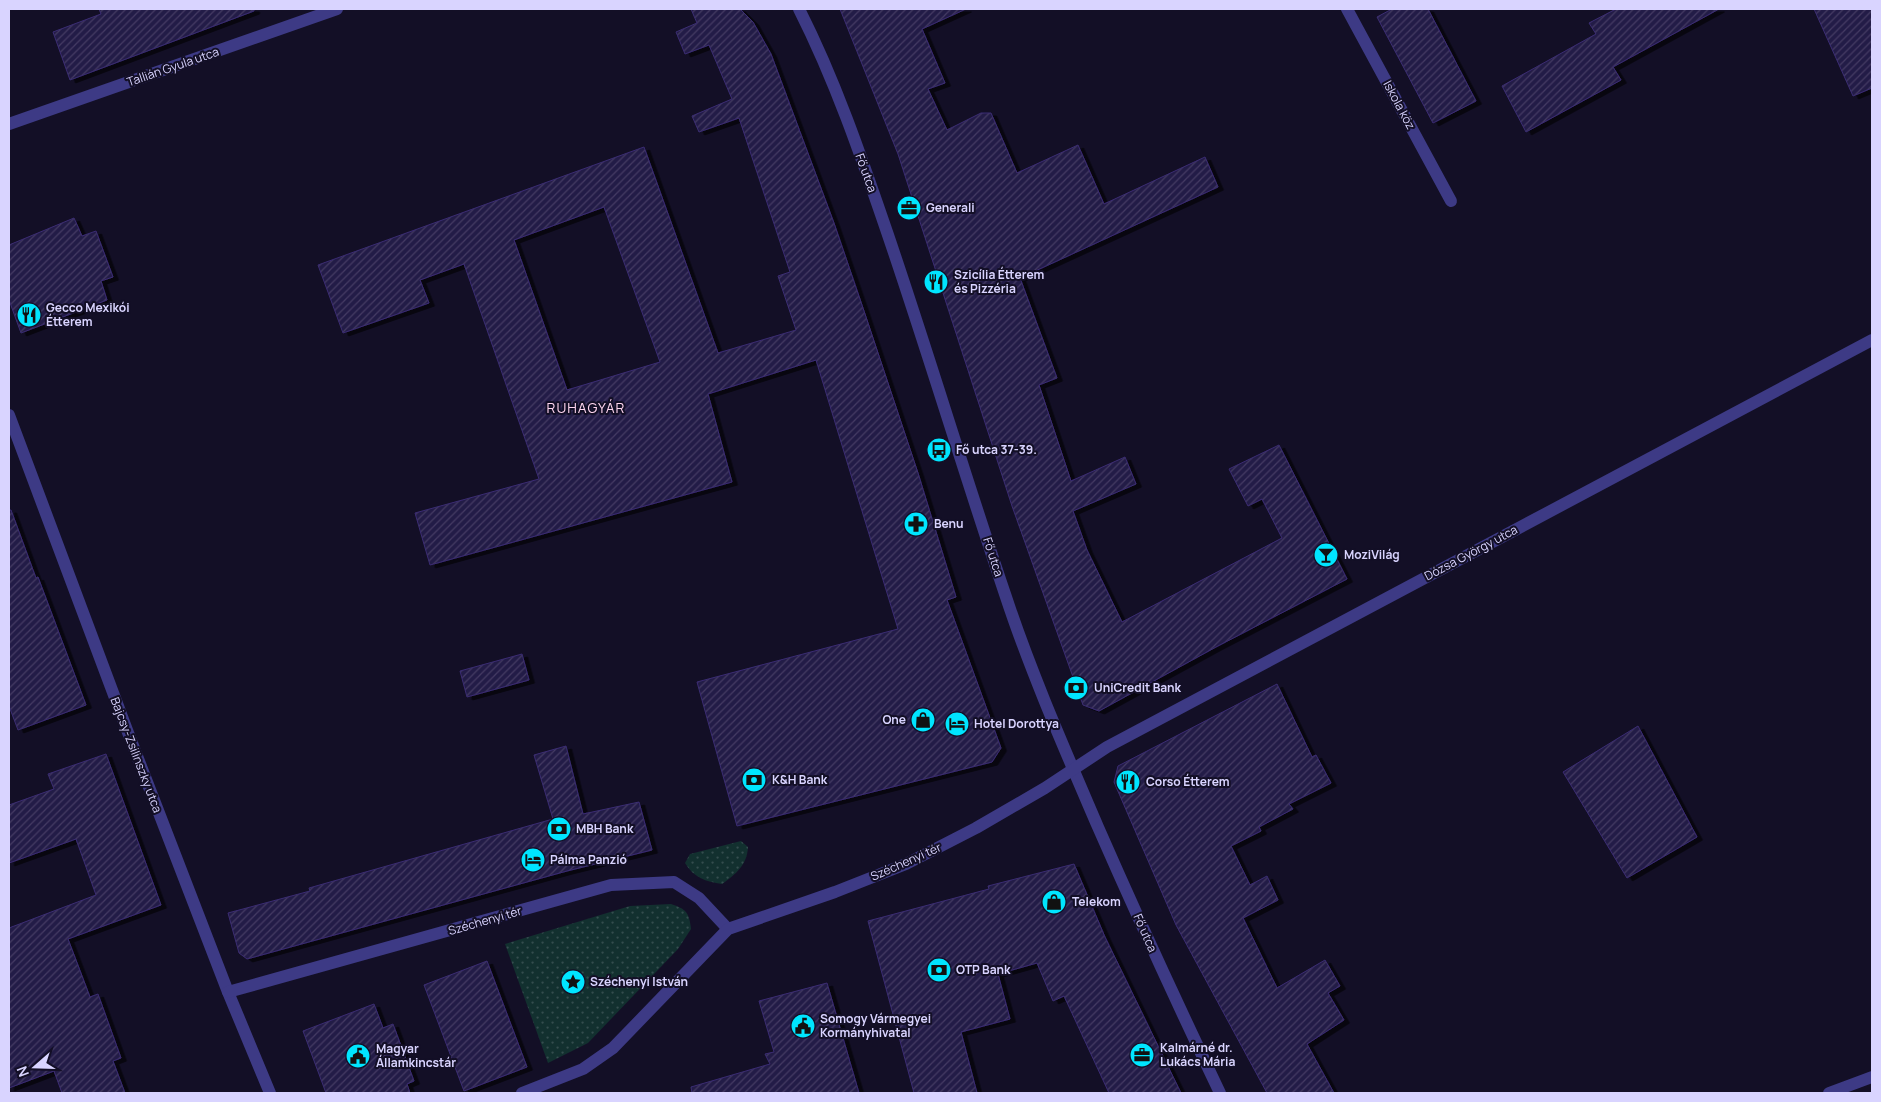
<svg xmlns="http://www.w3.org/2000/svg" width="1881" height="1102" viewBox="0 0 1881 1102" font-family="Manrope,sans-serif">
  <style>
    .park { fill: url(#park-dots) }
    .building { fill: url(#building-hatch); stroke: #3b2d73; fill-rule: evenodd; filter: url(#shadow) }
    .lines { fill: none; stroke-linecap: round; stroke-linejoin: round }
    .minor { stroke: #3d3a85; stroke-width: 12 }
    .labels { text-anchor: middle; stroke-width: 4; stroke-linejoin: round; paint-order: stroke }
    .street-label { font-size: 12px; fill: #d9d4ff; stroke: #130f26 }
    .poi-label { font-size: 12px; font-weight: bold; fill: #d9d4ff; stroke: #130f26; text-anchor: start }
    .neighbourhood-label { font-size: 14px; letter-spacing: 1px; fill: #ffd6f0; stroke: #130f26 }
  </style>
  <defs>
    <pattern id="park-dots" width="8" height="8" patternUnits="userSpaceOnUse" patternTransform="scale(1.25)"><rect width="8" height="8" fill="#12302f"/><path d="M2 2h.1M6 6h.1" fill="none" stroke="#344d4e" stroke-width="1.8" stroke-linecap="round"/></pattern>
    <pattern id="building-hatch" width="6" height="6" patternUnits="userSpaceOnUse" patternTransform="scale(1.25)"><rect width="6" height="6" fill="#241b47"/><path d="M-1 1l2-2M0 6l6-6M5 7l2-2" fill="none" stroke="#433b63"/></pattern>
    <filter id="shadow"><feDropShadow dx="5.5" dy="3" stdDeviation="0" flood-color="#0009"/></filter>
  </defs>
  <rect width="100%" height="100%" fill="#130f26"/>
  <g class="park">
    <path d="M741,841L748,847C747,865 736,874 722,884C706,882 693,877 685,863L690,854Z"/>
    <path d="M671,904C686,909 689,912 691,929L678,949L588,1043L548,1063L505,944L630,906Z"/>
  </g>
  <g class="building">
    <polygon points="99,9 254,9 254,11 70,80 53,32 101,14"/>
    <path d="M691,9H740L753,22L771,54L834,223L863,308L918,473L956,597L947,600L1001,748L992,762L737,826L697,682L898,629L816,360L708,394L732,482L430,565L415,513L539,479L464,264L420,280L429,303L343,333L318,265L644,147L718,353L796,330L778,276L790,272L739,118L699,132L692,116L732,99L709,45L685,54L676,32L697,23ZM604,207L660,362L567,390L514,240Z"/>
    <polygon points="840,9 966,9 922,29 945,83 928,89 947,130 981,113 991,113 1017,173 1078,145 1104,204 1205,157 1218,187 1020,278 1057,378 1039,385 1071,481 1125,457 1136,484 1073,511 1087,550 1122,622 1282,538 1262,499 1248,506 1229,469 1279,445 1347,579 1216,647 1099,711 1083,705 1012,506 898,154"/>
    <polygon points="1392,9 1428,9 1476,101 1433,123 1377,17"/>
    <polygon points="1616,9 1719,9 1613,67 1621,80 1526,132 1502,86 1596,34 1589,23"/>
    <polygon points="1814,9 1872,9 1872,88 1853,96"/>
    <polygon points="74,218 82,236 96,231 113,277 101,281 107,300 21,333 9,300 9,245"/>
    <polygon points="9,510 11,510 36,578 38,577 86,705 18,730 9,706"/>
    <polygon points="522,654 529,680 467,697 460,671"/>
    <polygon points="1277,684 1312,757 1316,755 1331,783 1289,804 1293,809 1259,827 1261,831 1231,846 1250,885 1267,876 1278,900 1243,918 1277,988 1325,960 1340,986 1328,993 1344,1020 1307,1044 1334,1093 1267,1093 1176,925 1114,782 1118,766"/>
    <polygon points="1638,726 1697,837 1627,878 1563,772"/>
    <polygon points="566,746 583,814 639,802 652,850 567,871 247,959 239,953 228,913 310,891 309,888 553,819 534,755"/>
    <polygon points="106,754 161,905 68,939 90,997 98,994 121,1058 113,1061 125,1093 62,1093 54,1071 9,1088 9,928 96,895 76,839 9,863 9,805 54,789 48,774"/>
    <polygon points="1074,864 1105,937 1181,1093 1109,1093 1064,996 1053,1001 1037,963 998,974 1010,1019 961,1032 977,1093 914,1093 868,921 989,889 988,886"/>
    <polygon points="487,961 527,1067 464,1091 424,985"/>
    <polygon points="827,983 859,1093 692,1093 691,1087 770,1064 765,1054 774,1052 759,1001"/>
    <polygon points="374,1004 383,1028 393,1024 414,1081 407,1084 410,1093 326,1093 303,1031"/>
  </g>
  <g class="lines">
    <g class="minor">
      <path d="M799,9C835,80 861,156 887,232C928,352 964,473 1005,594C1031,673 1065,750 1098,827C1137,916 1178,1005 1220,1093"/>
      <polyline points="1347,9 1451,201"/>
      <polyline points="9,124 337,9"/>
      <polyline points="9,415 127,730 228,992 270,1093"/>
      <polyline points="228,992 611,885 674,882 699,898 728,929"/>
      <polyline points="522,1093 583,1069 613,1048 728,929 835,892 906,864 976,828 1045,788 1107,747 1872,340"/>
      <polyline points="1829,1093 1872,1077"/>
    </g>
  </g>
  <defs>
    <symbol id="office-disc" viewBox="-11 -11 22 22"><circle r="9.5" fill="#00e5ff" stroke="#130f26"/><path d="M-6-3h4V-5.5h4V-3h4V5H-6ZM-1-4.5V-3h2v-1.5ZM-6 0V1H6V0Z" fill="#111"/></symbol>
    <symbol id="restaurant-disc" viewBox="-11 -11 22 22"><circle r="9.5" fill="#00e5ff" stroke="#130f26"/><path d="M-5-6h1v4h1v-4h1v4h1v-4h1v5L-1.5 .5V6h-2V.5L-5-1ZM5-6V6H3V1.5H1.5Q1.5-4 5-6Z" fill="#111"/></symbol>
    <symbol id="bus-disc" viewBox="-11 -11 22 22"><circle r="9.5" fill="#00e5ff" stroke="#130f26"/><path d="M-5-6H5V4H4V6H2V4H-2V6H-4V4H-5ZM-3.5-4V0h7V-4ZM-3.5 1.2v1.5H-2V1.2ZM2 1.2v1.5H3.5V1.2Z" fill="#111"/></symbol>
    <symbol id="pharmacy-disc" viewBox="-11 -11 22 22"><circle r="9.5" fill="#00e5ff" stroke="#130f26"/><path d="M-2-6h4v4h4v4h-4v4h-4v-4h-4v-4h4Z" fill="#111"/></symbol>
    <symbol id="bar-disc" viewBox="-11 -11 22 22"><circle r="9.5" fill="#00e5ff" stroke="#130f26"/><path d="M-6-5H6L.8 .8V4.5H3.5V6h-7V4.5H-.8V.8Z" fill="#111"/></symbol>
    <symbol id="bank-disc" viewBox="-11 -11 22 22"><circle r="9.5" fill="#00e5ff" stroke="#130f26"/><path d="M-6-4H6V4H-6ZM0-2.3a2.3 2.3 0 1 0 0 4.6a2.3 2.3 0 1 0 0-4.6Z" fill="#111"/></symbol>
    <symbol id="shop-disc" viewBox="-11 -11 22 22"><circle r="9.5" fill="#00e5ff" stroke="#130f26"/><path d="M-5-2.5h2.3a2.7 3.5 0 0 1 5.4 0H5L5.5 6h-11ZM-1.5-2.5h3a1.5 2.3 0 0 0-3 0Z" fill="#111"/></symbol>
    <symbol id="hotel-disc" viewBox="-11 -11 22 22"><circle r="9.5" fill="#00e5ff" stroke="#130f26"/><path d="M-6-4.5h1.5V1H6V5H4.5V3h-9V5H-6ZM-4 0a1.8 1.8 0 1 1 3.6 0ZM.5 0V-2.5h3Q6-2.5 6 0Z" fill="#111"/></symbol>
    <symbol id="sight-disc" viewBox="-11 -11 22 22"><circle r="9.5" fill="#00e5ff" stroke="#130f26"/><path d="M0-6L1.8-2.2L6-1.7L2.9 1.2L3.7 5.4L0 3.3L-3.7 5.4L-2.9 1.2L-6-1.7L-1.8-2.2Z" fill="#111"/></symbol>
    <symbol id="civic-disc" viewBox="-11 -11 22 22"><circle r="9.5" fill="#00e5ff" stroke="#130f26"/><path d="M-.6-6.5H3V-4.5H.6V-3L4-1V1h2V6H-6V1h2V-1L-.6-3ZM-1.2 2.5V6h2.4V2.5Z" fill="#111"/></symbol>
  </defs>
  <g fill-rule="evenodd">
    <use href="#office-disc" x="895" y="194" width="28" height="28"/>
    <use href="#restaurant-disc" x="922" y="268" width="28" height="28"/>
    <use href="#restaurant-disc" x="15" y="301" width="28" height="28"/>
    <use href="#bus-disc" x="925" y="436" width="28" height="28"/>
    <use href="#pharmacy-disc" x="902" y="510" width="28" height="28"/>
    <use href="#bar-disc" x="1312" y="541" width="28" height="28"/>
    <use href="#bank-disc" x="1062" y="674" width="28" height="28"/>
    <use href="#shop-disc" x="909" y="706" width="28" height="28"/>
    <use href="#hotel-disc" x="943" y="710" width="28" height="28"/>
    <use href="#bank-disc" x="740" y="766" width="28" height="28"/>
    <use href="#restaurant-disc" x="1114" y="768" width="28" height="28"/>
    <use href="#bank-disc" x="545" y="815" width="28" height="28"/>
    <use href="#hotel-disc" x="519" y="846" width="28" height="28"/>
    <use href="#shop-disc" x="1040" y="888" width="28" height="28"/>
    <use href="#bank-disc" x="925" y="956" width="28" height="28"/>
    <use href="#sight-disc" x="559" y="968" width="28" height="28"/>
    <use href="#civic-disc" x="789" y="1012" width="28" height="28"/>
    <use href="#office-disc" x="1128" y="1041" width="28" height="28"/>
    <use href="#civic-disc" x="344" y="1042" width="28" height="28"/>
  </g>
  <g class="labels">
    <g class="street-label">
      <text transform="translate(173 67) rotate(-19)" y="4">Tallián Gyula utca</text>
      <text transform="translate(1399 105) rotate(62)" y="4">Iskola köz</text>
      <text transform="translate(866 173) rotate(70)" y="4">Fő utca</text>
      <text transform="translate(1471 553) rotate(-28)" y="4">Dózsa György utca</text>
      <text transform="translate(993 557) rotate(72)" y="4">Fő utca</text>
      <text transform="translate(136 755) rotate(69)" y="4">Bajcsy-Zsilinszky utca</text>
      <text transform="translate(906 862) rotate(-24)" y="4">Széchenyi tér</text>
      <text transform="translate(485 921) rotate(-16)" y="4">Széchenyi tér</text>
      <text transform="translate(1145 933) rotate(66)" y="4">Fő utca</text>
    </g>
    <g class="poi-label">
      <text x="926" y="212">Generali</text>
      <text x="954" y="279">Szicília Étterem<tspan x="954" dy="14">és Pizzéria</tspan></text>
      <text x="46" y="312">Gecco Mexikói<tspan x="46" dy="14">Étterem</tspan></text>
      <text x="956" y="454">Fő utca 37-39.</text>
      <text x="934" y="528">Benu</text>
      <text x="1344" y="559">MoziVilág</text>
      <text x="1094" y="692">UniCredit Bank</text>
      <text x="906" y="724" text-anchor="end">One</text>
      <text x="974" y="728">Hotel Dorottya</text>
      <text x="772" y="784">K&amp;H Bank</text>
      <text x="1146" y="786">Corso Étterem</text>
      <text x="576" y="833">MBH Bank</text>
      <text x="550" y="864">Pálma Panzió</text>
      <text x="1072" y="906">Telekom</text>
      <text x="956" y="974">OTP Bank</text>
      <text x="590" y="986">Széchenyi István</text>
      <text x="820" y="1023">Somogy Vármegyei<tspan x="820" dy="14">Kormányhivatal</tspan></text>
      <text x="1160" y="1052">Kalmárné dr.<tspan x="1160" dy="14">Lukács Mária</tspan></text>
      <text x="376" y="1053">Magyar<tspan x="376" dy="14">Államkincstár</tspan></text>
    </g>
    <g class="neighbourhood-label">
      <text x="586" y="413">RUHAGYÁR</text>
    </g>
  </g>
  <rect width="1881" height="1102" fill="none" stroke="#d9d4ff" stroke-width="20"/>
  <g transform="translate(35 1067) rotate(250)" stroke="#130f26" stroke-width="4" paint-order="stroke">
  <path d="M0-4L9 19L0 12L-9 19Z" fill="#d9d4ff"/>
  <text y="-8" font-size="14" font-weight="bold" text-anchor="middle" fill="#d9d4ff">N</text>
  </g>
</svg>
